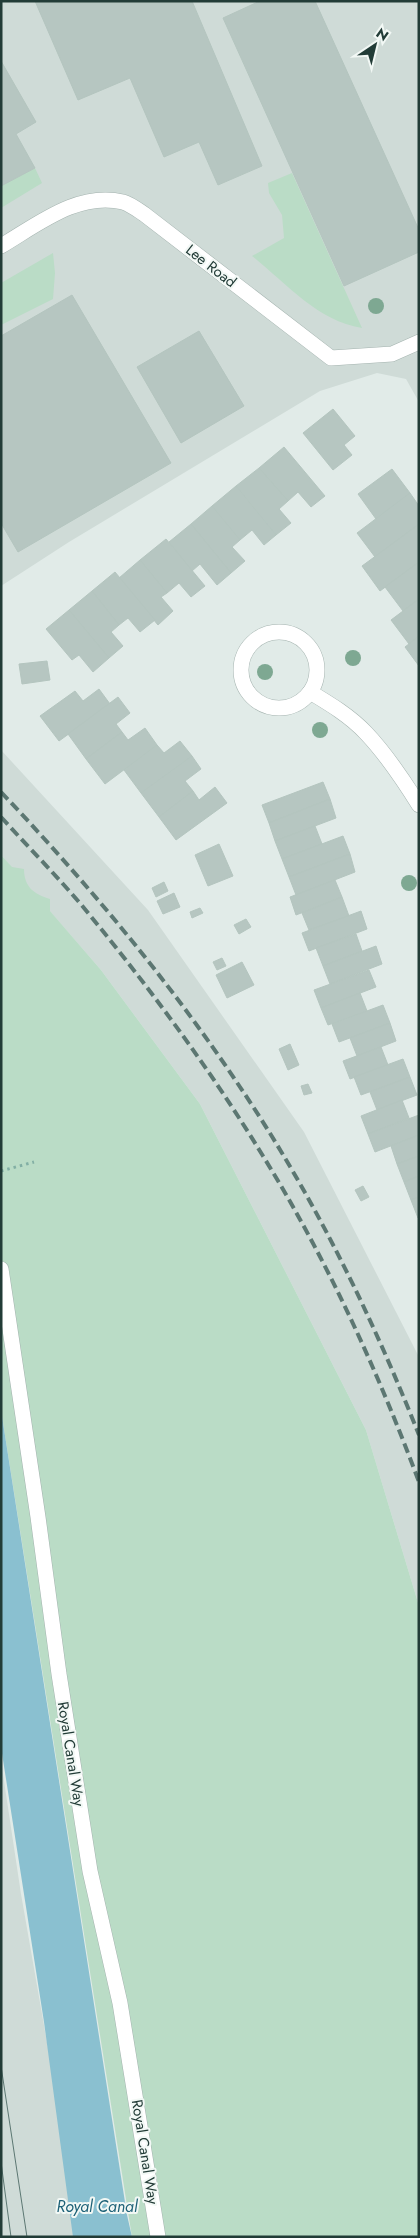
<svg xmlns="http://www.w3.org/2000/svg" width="420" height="2238" viewBox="0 0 420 2238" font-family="Jost,sans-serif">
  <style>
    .built { fill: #cfdbd7 }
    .green { fill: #badcc6 }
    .water { fill: #8ac0d0 }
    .building { fill: #b6c6c1; stroke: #b4c5bf }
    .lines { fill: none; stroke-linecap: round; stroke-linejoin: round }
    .minor-casing { stroke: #a4b3af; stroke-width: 16 }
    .path { stroke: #82afa4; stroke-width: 3; stroke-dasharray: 2.5 4; stroke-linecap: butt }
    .minor { stroke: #fff; stroke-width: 15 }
    .tram { stroke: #5c7772; stroke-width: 1 }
    .rail { stroke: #5c7772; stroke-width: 4; stroke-dasharray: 10 5; stroke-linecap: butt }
    .tree { fill: #7ea892 }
    .labels { text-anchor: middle; stroke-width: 4; stroke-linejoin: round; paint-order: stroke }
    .street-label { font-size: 15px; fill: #223c37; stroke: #f2f8f5 }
    .water-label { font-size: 16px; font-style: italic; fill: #1d6177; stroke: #f2f8f5 }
  </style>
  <rect width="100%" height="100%" fill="#e1ebe8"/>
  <g class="built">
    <polygon points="1,1 419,1 419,402 406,379 377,373 320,391 69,542 1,586"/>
    <polygon points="1,750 148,910 304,1132 419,1357 419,1606 366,1430 200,1104 101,970 1,855"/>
    <polygon points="1,1761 21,1894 81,2237 1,2237"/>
  </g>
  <g class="green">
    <polygon points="35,168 42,183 1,208 1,186"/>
    <path d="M292,173L362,328C317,321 286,283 252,256L284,238L282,215L269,193L268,183Z"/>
    <polygon points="53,253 55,273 53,299 1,325 1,283"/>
    <path d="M1,855L12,867L24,869C24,887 34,894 50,899V911L101,970L200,1104L366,1430L419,1606V2237H132L1,1410Z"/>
  </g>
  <polygon class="water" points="1,1410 127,2215 132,2237 73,2237 44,2022 1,1747"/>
  <g class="building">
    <polygon points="35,1 192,1 262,166 218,185 199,142 164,157 130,78 78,100"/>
    <polygon points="260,1 315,1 419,230 419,252 344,286 223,18"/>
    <polygon points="1,61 36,122 16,134 35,168 1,186"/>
    <polygon points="72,295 171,463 18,552 1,523 1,336"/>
    <polygon points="199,331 244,406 181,443 137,367"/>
    <polygon points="333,409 355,436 344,445 352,455 333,470 303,433"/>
    <polygon points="284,447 325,496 311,507 298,492 288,501 259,468"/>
    <polygon points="259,468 288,501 279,509 291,523 276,535 236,486"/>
    <polygon points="392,469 410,493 376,519 358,494"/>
    <polygon points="236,486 276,535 264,545 252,530 240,540 212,506"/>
    <polygon points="410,493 419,506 419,524 375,557 357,533"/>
    <polygon points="212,506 240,540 232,547 245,561 231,573 191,524"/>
    <polygon points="191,524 231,573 217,585 200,564 192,571 169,542"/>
    <polygon points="418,525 419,562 380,591 362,566"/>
    <polygon points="166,539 205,586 191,597 179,583 167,593 140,560"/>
    <polygon points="140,560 167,593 161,597 173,611 158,625 119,578"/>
    <polygon points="419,562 419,599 403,611 385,587"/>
    <polygon points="115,572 155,620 140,632 128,618 119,625 92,591"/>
    <polygon points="92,591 119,625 111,632 123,646 109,658 69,610"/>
    <polygon points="419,599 419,636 409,644 391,620"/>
    <polygon points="69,610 109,658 93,672 79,655 72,660 46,629"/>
    <polygon points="419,636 419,666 405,647"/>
    <polygon points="47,661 50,680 22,684 19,664"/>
    <polygon points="99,689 110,704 59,741 40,716 75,691 83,701"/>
    <polygon points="118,697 130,713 116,724 122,732 86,759 68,734"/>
    <polygon points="145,728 157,745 105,784 86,759 122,732 128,740"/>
    <polygon points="180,741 192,756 141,793 124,770 157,745 164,753"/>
    <polygon points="192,756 201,769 185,781 193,791 159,817 141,793"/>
    <polygon points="323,782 330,799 269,823 262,805"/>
    <polygon points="215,787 227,803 176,840 159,817 193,791 199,800"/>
    <polygon points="330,799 336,818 275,841 269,823"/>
    <polygon points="315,826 322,844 282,859 275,841"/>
    <polygon points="343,836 350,854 289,877 282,859"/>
    <polygon points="219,844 233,876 208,886 195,855"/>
    <polygon points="350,854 355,872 296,895 289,877"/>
    <polygon points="335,880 342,897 296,915 290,897"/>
    <polygon points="164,882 168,891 156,897 152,888"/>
    <polygon points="174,893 180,907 163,914 157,901"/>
    <polygon points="342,897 349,916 309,930 302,913"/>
    <polygon points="200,908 203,913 192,918 190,912"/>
    <polygon points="361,911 367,929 309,951 302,933"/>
    <polygon points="246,919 251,927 239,934 234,925"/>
    <polygon points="356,934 362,951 323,966 316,948"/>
    <polygon points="376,946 382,964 330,984 323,966"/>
    <polygon points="222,958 226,966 217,970 213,962"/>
    <polygon points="242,962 254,985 227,998 216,975"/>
    <polygon points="369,970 376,987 321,1008 314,990"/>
    <polygon points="360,993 367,1011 328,1025 321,1008"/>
    <polygon points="383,1005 390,1023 339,1042 332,1024"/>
    <polygon points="390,1023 396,1041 357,1056 350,1038"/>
    <polygon points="290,1044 299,1065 288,1070 279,1049"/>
    <polygon points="381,1047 388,1065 350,1079 343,1061"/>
    <polygon points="403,1059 410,1077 361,1095 354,1077"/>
    <polygon points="410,1077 417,1095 377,1110 370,1092"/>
    <polygon points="308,1084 312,1093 304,1095 301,1086"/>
    <polygon points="402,1100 409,1118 368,1134 361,1116"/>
    <polygon points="419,1115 419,1135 375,1152 368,1134"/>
    <polygon points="419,1135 419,1156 397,1164 391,1146"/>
    <polygon points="419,1156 419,1176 404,1182 397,1164"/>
    <polygon points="419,1176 419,1197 411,1200 404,1182"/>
    <polygon points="363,1186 369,1197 361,1201 355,1190"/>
    <polygon points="419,1197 419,1217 418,1218 411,1200"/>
  </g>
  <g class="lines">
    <defs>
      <g id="minor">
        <path d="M1,246C37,225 78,191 123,202C130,204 138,210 144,214L331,358L392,354L419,342"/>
        <circle cx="279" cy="670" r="38"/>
        <path d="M310,692C330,704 350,716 366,733C386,754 404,781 419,805"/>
        <polyline points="1,1269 38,1517 59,1674 90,1871 120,2003 158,2237"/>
      </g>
    </defs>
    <use href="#minor" class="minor-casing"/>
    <polyline class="path" points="1,1171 34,1162"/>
    <use href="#minor" class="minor"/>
    <g class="tram">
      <polyline points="1,2066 27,2237"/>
      <polyline points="1,2162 11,2237"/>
    </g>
    <g class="rail">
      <path d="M1,792C88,884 170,982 240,1087C313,1195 371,1314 419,1435"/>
      <path d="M1,817C29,848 58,877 84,908C149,987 210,1069 263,1156C326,1258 377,1369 419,1482"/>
    </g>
  </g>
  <g class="tree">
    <circle cx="376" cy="306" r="8"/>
    <circle cx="353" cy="658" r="8"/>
    <circle cx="265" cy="672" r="8"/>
    <circle cx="320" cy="730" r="8"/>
    <circle cx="409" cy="883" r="8"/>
  </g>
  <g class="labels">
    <g class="street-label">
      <text transform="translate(211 266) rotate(38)" y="5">Lee Road</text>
      <text transform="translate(71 1754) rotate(81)" y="5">Royal Canal Way</text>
      <text transform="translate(145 2152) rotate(81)" y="5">Royal Canal Way</text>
    </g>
    <g class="water-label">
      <text x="97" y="2212">Royal Canal</text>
    </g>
  </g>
  <rect width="420" height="2238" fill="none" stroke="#223c37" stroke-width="5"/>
  <g transform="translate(375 45) rotate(35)" stroke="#f2f8f5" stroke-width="4" paint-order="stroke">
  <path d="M0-4L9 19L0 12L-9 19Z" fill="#223c37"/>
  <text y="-8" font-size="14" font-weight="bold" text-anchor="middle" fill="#223c37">N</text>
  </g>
</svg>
